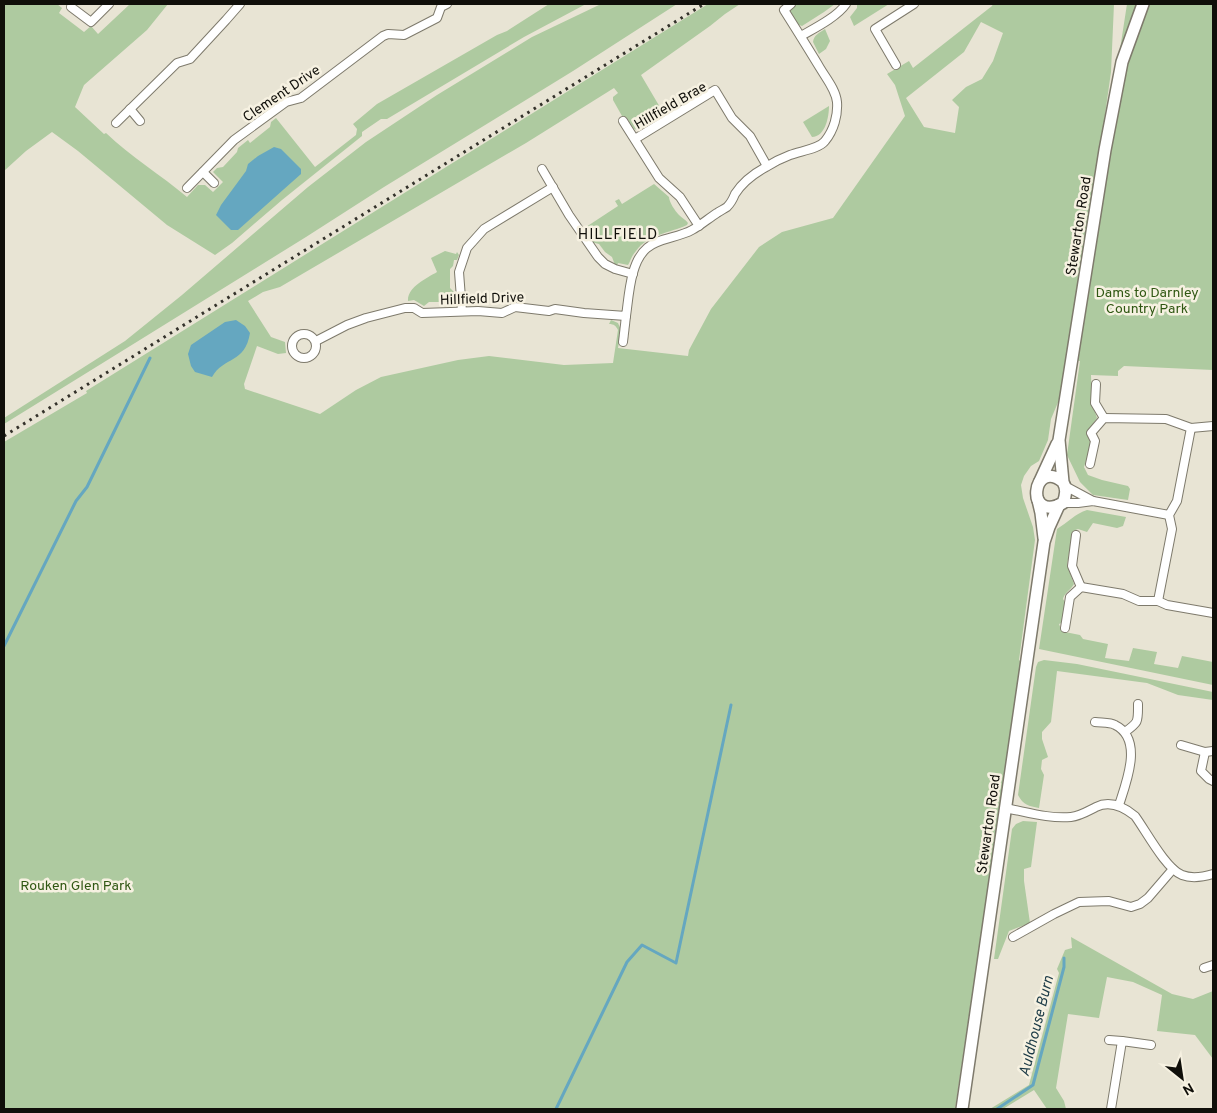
<svg xmlns="http://www.w3.org/2000/svg" width="1217" height="1113" viewBox="0 0 1217 1113" font-family="Overpass,sans-serif">
  <style>
    .green { fill: #aecaa0; fill-rule: evenodd }
    .water { fill: #65a7c0 }
    .lines { fill: none; stroke-linecap: round; stroke-linejoin: round }
    .stream { stroke: #65a7c0; stroke-width: 3 }
    .minor-casing { stroke: #7e7a6c; stroke-width: 10 }
    .secondary-casing { stroke: #7e7a6c; stroke-width: 14 }
    .minor { stroke: #fff; stroke-width: 8 }
    .secondary { stroke: #fff; stroke-width: 11 }
    .rail { stroke: #33312a; stroke-width: 3; stroke-dasharray: 2.5 5; stroke-linecap: butt }
    .labels { text-anchor: middle; stroke-width: 5; stroke-linejoin: round; paint-order: stroke }
    .street-label { font-size: 14px; fill: #100f0a; stroke: #f6f1e1 }
    .park-label { font-size: 14px; fill: #2f5712; stroke: #f6f1e1 }
    .neighbourhood-label { font-size: 15px; letter-spacing: 1px; fill: #100f0a; stroke: #f6f1e1 }
    .water-label { font-size: 15px; font-style: italic; fill: #1a3945; stroke: #f6f1e1 }
  </style>
  <rect width="100%" height="100%" fill="#e8e4d4"/>
  <g class="green">
    <path d="M4,4H57L62,8L59,13L84,32L91,26L98,34L130,4H168L147,30L84,85L75,107L104,134L106,133C131,157 161,175 187,197L198,185H205L213,192L223,182L213,172L217,168L223,167L237,152L238,148L248,140L250,143L270,127L271,122L276,118L315,167L356,135L357,129L353,124L377,104L497,35L507,31L549,4H586L524,37L387,119H381L362,132V136L282,200L232,243L215,255L167,225L78,151L52,132L26,151L4,171Z"/>
    <polygon points="601,4 677,4 573,71 384,187 306,237 135,343 4,424 4,418 125,341 182,295 308,187 366,142 437,95 532,37"/>
    <path d="M708,4H740L725,14L710,26L641,75L664,114L660,116L658,115L641,125V129L638,130L634,129L626,117L622,116L613,100V97L618,93L614,88L526,143L280,287L263,292L248,301L271,337L285,342L286,353L278,354L257,346L244,384L245,389L320,414L356,390L381,377L458,360L489,356L564,365L613,363L618,330C616,326 614,324 609,324L611,320L618,323L621,330L618,348L688,356L689,350L711,309L759,247L782,232L833,218L905,116L895,85L887,74L909,61L913,68L992,6L993,4H1114L1111,72L1099,157L1059,400L1051,419L1048,440L1039,461L1031,466L1024,476L1021,485L1023,498L1033,527L1035,540L1019,660L1022,663L955,1109H4V442L87,393L86,391ZM981,22L1003,33L993,61L982,79L966,87L952,100L959,107L955,133L924,127L906,98L964,52Z"/>
    <polygon points="792,4 835,4 824,12 802,26 796,24 790,13 790,10 794,6"/>
    <polygon points="857,4 889,4 854,26 850,17 857,8"/>
    <polygon points="1127,4 1213,4 1213,370 1124,366 1118,371 1118,376 1091,375 1092,403 1097,418 1088,431 1092,443 1084,467 1088,475 1102,480 1128,486 1130,489 1128,500 1093,495 1080,482 1067,455 1080,361 1072,360"/>
    <path d="M825,29L830,41L826,49L819,54L813,42C814,35 819,33 825,29Z"/>
    <path d="M829,106C829,117 825,137 812,137L803,122Z"/>
    <path d="M654,184L669,197C669,202 675,211 679,215C682,218 685,219 688,223L687,225C670,233 648,234 636,251C632,255 631,260 628,265L618,263L617,266L615,265L612,257L605,252L599,244L591,242L587,235L589,232L586,227L618,206L615,201L619,199L622,204Z"/>
    <path d="M445,251L456,254L457,252L459,255L457,260H454L453,266L450,269V288L454,292L455,303L453,305H444L440,302H429L424,306L414,300L408,301C407,287 427,278 437,272L431,258Z"/>
    <path d="M1087,510L1126,517L1123,526L1117,528L1093,523L1087,532L1078,529L1073,531L1067,565L1074,584C1071,590 1064,593 1063,599L1067,605L1064,622L1059,624L1061,629L1065,632L1080,635L1083,639L1108,644L1105,658L1129,661L1133,648L1157,652L1154,664L1178,668L1182,656L1213,662V685L1039,649L1057,529C1067,523 1076,513 1087,510Z"/>
    <path d="M1044,660L1077,664L1213,692V700L1178,695L1147,683L1057,671L1051,722L1042,732V739L1048,757L1042,760L1041,769L1044,775L1039,808C1029,806 1023,805 1018,795L1036,667L1038,662Z"/>
    <polygon points="1023,821 1037,822 1031,867 1024,869 1024,881 1030,923 1009,931 998,959 994,959 1012,829 1016,824"/>
    <polygon points="1071,937 1172,994 1193,999 1213,991 1213,1059 1195,1035 1157,1031 1162,995 1133,982 1107,977 1099,1018 1068,1014 1056,1088 1064,1101 1066,1109 1047,1109 1034,1090 1003,1109 990,1109 1029,1085 1059,973 1057,969 1065,950 1072,948"/>
  </g>
  <g class="water">
    <polygon points="274,147 281,149 301,169 301,174 238,230 231,230 216,215 221,205 246,171 248,164 258,156"/>
    <path d="M236,320L245,326L250,333C245,364 224,356 212,377L195,372L191,366L188,354L191,345L225,322Z"/>
  </g>
  <g class="lines">
    <g class="stream">
      <polyline points="4,646 76,501 87,487 150,358"/>
      <polyline points="556,1109 627,962 642,945 676,963 731,705"/>
      <polyline points="997,1109 1033,1085 1064,967 1064,958"/>
    </g>
    <defs>
      <g id="minor">
        <polyline points="71,7 91,22 109,4"/>
        <path d="M801,36C815,28 837,17 846,4"/>
        <polyline points="896,65 875,29 914,4"/>
        <polyline points="130,109 140,121"/>
        <polyline points="623,121 659,178 680,197 699,226"/>
        <polyline points="116,123 177,63 190,59 226,20 240,4"/>
        <polyline points="635,139 715,90 732,118 750,136 767,166"/>
        <polyline points="542,169 569,215 598,257 605,264 615,269 633,274"/>
        <polyline points="203,172 214,183"/>
        <polyline points="187,188 234,140 286,102 301,98 383,36 388,34 404,35 437,18 441,7 447,4"/>
        <polyline points="462,311 459,272 467,248 484,229 553,187"/>
        <circle cx="304" cy="346" r="12"/>
        <path d="M316,341L347,325L366,318L405,308H414L422,313L478,311L502,313L515,307L549,311L555,309L584,313L626,316C629,296 630,262 647,248C658,238 678,238 692,230C701,225 709,218 717,213C720,211 724,209 727,207C731,203 733,199 735,194C742,183 755,173 766,167C774,162 782,158 790,155C800,151 819,149 825,141C834,130 838,115 837,102C836,90 826,78 820,68C808,48 796,29 784,10L791,4"/>
        <polyline points="623,342 626,316"/>
        <polyline points="1096,384 1095,403 1104,418"/>
        <polyline points="1090,464 1095,441 1091,433 1104,418 1166,419 1191,428 1213,426"/>
        <polyline points="1065,486 1093,501"/>
        <polyline points="1063,503 1078,503 1093,501 1169,515"/>
        <polyline points="1076,535 1072,566 1081,587"/>
        <polyline points="1158,601 1172,529 1169,515 1177,501 1191,428"/>
        <polyline points="1065,628 1070,597 1081,587 1123,594 1139,601 1158,601 1167,605 1213,613"/>
        <path d="M1095,722C1101,723 1110,722 1115,725C1144,739 1126,783 1119,805"/>
        <path d="M1125,732C1139,722 1138,722 1138,704"/>
        <polyline points="1181,745 1205,752 1213,751"/>
        <polyline points="1205,752 1201,771 1209,779 1213,781"/>
        <path d="M1005,808C1027,812 1049,819 1071,817C1080,816 1088,811 1096,807C1110,800 1124,807 1135,816C1146,831 1166,869 1182,875C1192,879 1203,877 1213,874"/>
        <polyline points="1013,937 1054,914 1079,902 1109,901 1131,907 1140,904 1148,898 1173,869"/>
        <polyline points="1204,968 1213,965"/>
        <polyline points="1109,1040 1122,1041"/>
        <polyline points="1111,1109 1122,1041 1151,1045"/>
      </g>
      <g id="secondary">
        <polyline points="1040,481 1057,444"/>
        <path d="M1063,482C1032,457 1024,524 1063,503C1066,495 1067,489 1063,482L1059,440L1105,150L1122,62L1143,4"/>
        <polyline points="1038,500 1041,513 1044,538"/>
        <polyline points="962,1109 1044,542 1049,527 1059,505"/>
      </g>
    </defs>
    <use href="#minor" class="minor-casing"/>
    <use href="#secondary" class="secondary-casing"/>
    <use href="#minor" class="minor"/>
    <use href="#secondary" class="secondary"/>
    <polyline class="rail" points="4,436 704,4"/>
  </g>
  <g class="labels">
    <g class="street-label">
      <text transform="translate(281 93) rotate(-34)" y="5">Clement Drive</text>
      <text transform="translate(670 105) rotate(-30)" y="5">Hillfield Brae</text>
      <text transform="translate(1078 226) rotate(-81)" y="5">Stewarton Road</text>
      <text transform="translate(482 298) rotate(-2)" y="5">Hillfield Drive</text>
      <text transform="translate(988 824) rotate(-82)" y="5">Stewarton Road</text>
    </g>
    <g class="park-label">
      <text x="1147" y="297">Dams to Darnley<tspan x="1147" dy="16">Country Park</tspan></text>
      <text x="76" y="890">Rouken Glen Park</text>
    </g>
    <g class="neighbourhood-label">
      <text x="618" y="239">HILLFIELD</text>
    </g>
    <g class="water-label">
      <text transform="translate(1036 1026) rotate(-76)" y="5">Auldhouse Burn</text>
    </g>
  </g>
  <rect width="1217" height="1113" fill="none" stroke="#100f0a" stroke-width="10"/>
  <g transform="translate(1182 1078) rotate(150)" stroke="#f6f1e1" stroke-width="4" paint-order="stroke">
  <path d="M0-4L9 19L0 12L-9 19Z" fill="#100f0a"/>
  <text y="-8" font-size="14" font-weight="bold" text-anchor="middle" fill="#100f0a">N</text>
  </g>
</svg>
